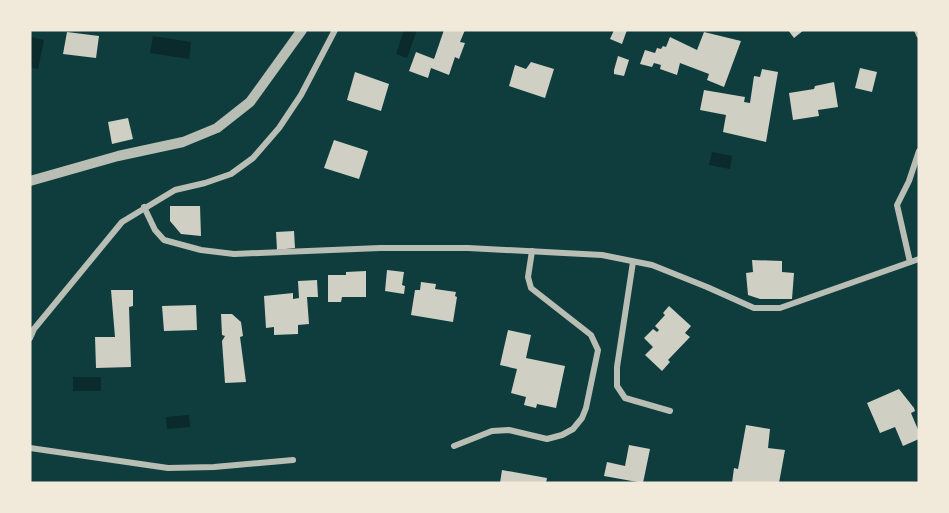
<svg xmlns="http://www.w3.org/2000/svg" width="949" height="513" viewBox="0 0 949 513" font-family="Signika,sans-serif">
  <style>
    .water { fill: #0a2a2b }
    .building { fill: #cfcfc3 }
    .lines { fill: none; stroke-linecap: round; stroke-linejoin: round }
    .minor { stroke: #b8beb3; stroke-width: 6 }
    .tertiary { stroke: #b8beb3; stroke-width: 10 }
  </style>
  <rect width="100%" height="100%" fill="#0f3d3e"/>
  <g class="water">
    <polygon points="404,30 417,30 407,58 396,54"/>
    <polygon points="153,36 191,42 189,59 150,53"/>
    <polygon points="31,37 44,40 38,69 30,67"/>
    <polygon points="712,152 732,156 730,169 709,165"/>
    <rect x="73" y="377" width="28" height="14"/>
    <polygon points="189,415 190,427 167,429 166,417"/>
  </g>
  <g class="building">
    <polygon points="444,30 465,30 460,42 465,43 459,59 455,57 449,75 431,68 428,78 409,71 416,52 434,59"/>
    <polygon points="614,30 627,30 622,44 610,39"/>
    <polygon points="788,30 804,30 794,38"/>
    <polygon points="67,32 99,36 96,58 63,54"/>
    <polygon points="704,32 741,41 724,87 707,80 709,74 680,63 677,75 660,69 661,65 654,63 652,67 640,64 645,50 655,53 657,48 661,49 663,46 666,47 670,37 697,50"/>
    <polygon points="618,56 629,60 624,76 614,74 614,70"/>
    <polygon points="531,62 554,69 545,98 509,86 515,65 526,69"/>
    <polygon points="860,68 877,72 872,92 855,88"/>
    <polygon points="762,69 778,72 766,142 723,132 726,115 700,110 704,90 745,97 744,102 750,103 754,76 760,77"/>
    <polygon points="355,72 389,84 381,111 347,100"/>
    <polygon points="834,82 838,107 818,110 819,116 793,120 789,93 814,89 815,86"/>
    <polygon points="128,118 133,139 112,144 108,122"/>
    <polygon points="334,140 368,151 359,179 324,168"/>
    <polygon points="170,206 200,206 201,236 181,234 170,221"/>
    <polygon points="294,231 295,248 277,250 276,232"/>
    <polygon points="752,260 782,261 782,272 794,273 792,299 760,299 748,295 746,273 753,272"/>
    <polygon points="387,270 404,272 402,285 405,286 404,294 385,291"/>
    <polygon points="366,271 366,297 342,297 341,302 328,302 328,275 346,275 346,272"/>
    <polygon points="317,280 318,297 307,297 309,324 298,325 298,334 274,335 274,327 266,328 264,296 293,293 293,299 299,298 298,281"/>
    <polygon points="421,282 436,284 435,289 456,292 455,296 457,297 453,322 411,315 415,290 420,290"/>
    <polygon points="111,290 133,290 133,306 129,307 131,367 96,368 95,337 115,337"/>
    <polygon points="196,305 197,330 164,331 162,306"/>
    <polygon points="669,306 691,326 685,333 690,337 668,360 670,362 662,371 645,355 653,347 644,338 653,329 657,332 659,330 655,326 665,315 663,313"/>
    <polygon points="221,314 232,314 241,322 243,336 240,337 246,382 225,383 222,341 225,336 222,335"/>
    <polygon points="508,330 531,335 526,358 565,366 556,408 537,404 536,408 524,405 526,397 511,393 517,369 500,365"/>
    <polygon points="899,389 914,408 915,411 911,413 919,432 919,439 903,446 895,427 880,433 867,403"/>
    <polygon points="746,425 770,429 768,448 785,450 779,483 732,483 734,468 738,469"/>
    <polygon points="629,445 650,449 643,483 604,476 607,462 625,466"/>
    <polygon points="502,470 547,478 546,483 500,483"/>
  </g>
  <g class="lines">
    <g class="minor">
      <polyline points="917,30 919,35"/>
      <polyline points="144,207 155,230 164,240 201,250 234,254 380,248 468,248 602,255 652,265 707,287 754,308 780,308 919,259"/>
      <polyline points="633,262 617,367 617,386 625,398 670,411"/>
      <polyline points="910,262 897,205 909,181 919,151"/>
      <polyline points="30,338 34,329 122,222 175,190 205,183 231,174 253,158 279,128 301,95 335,30"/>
      <polyline points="454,446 492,431 509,430 547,439 562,435 573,429 582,418 586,408 598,350 591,335 531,288 528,277 532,251"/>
      <polyline points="30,448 168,468 214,467 293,460"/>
    </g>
    <polyline class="tertiary" points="30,181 118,156 183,142 217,128 250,102 302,30"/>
  </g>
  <rect width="949" height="513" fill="none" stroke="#f1e9da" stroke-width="63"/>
</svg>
